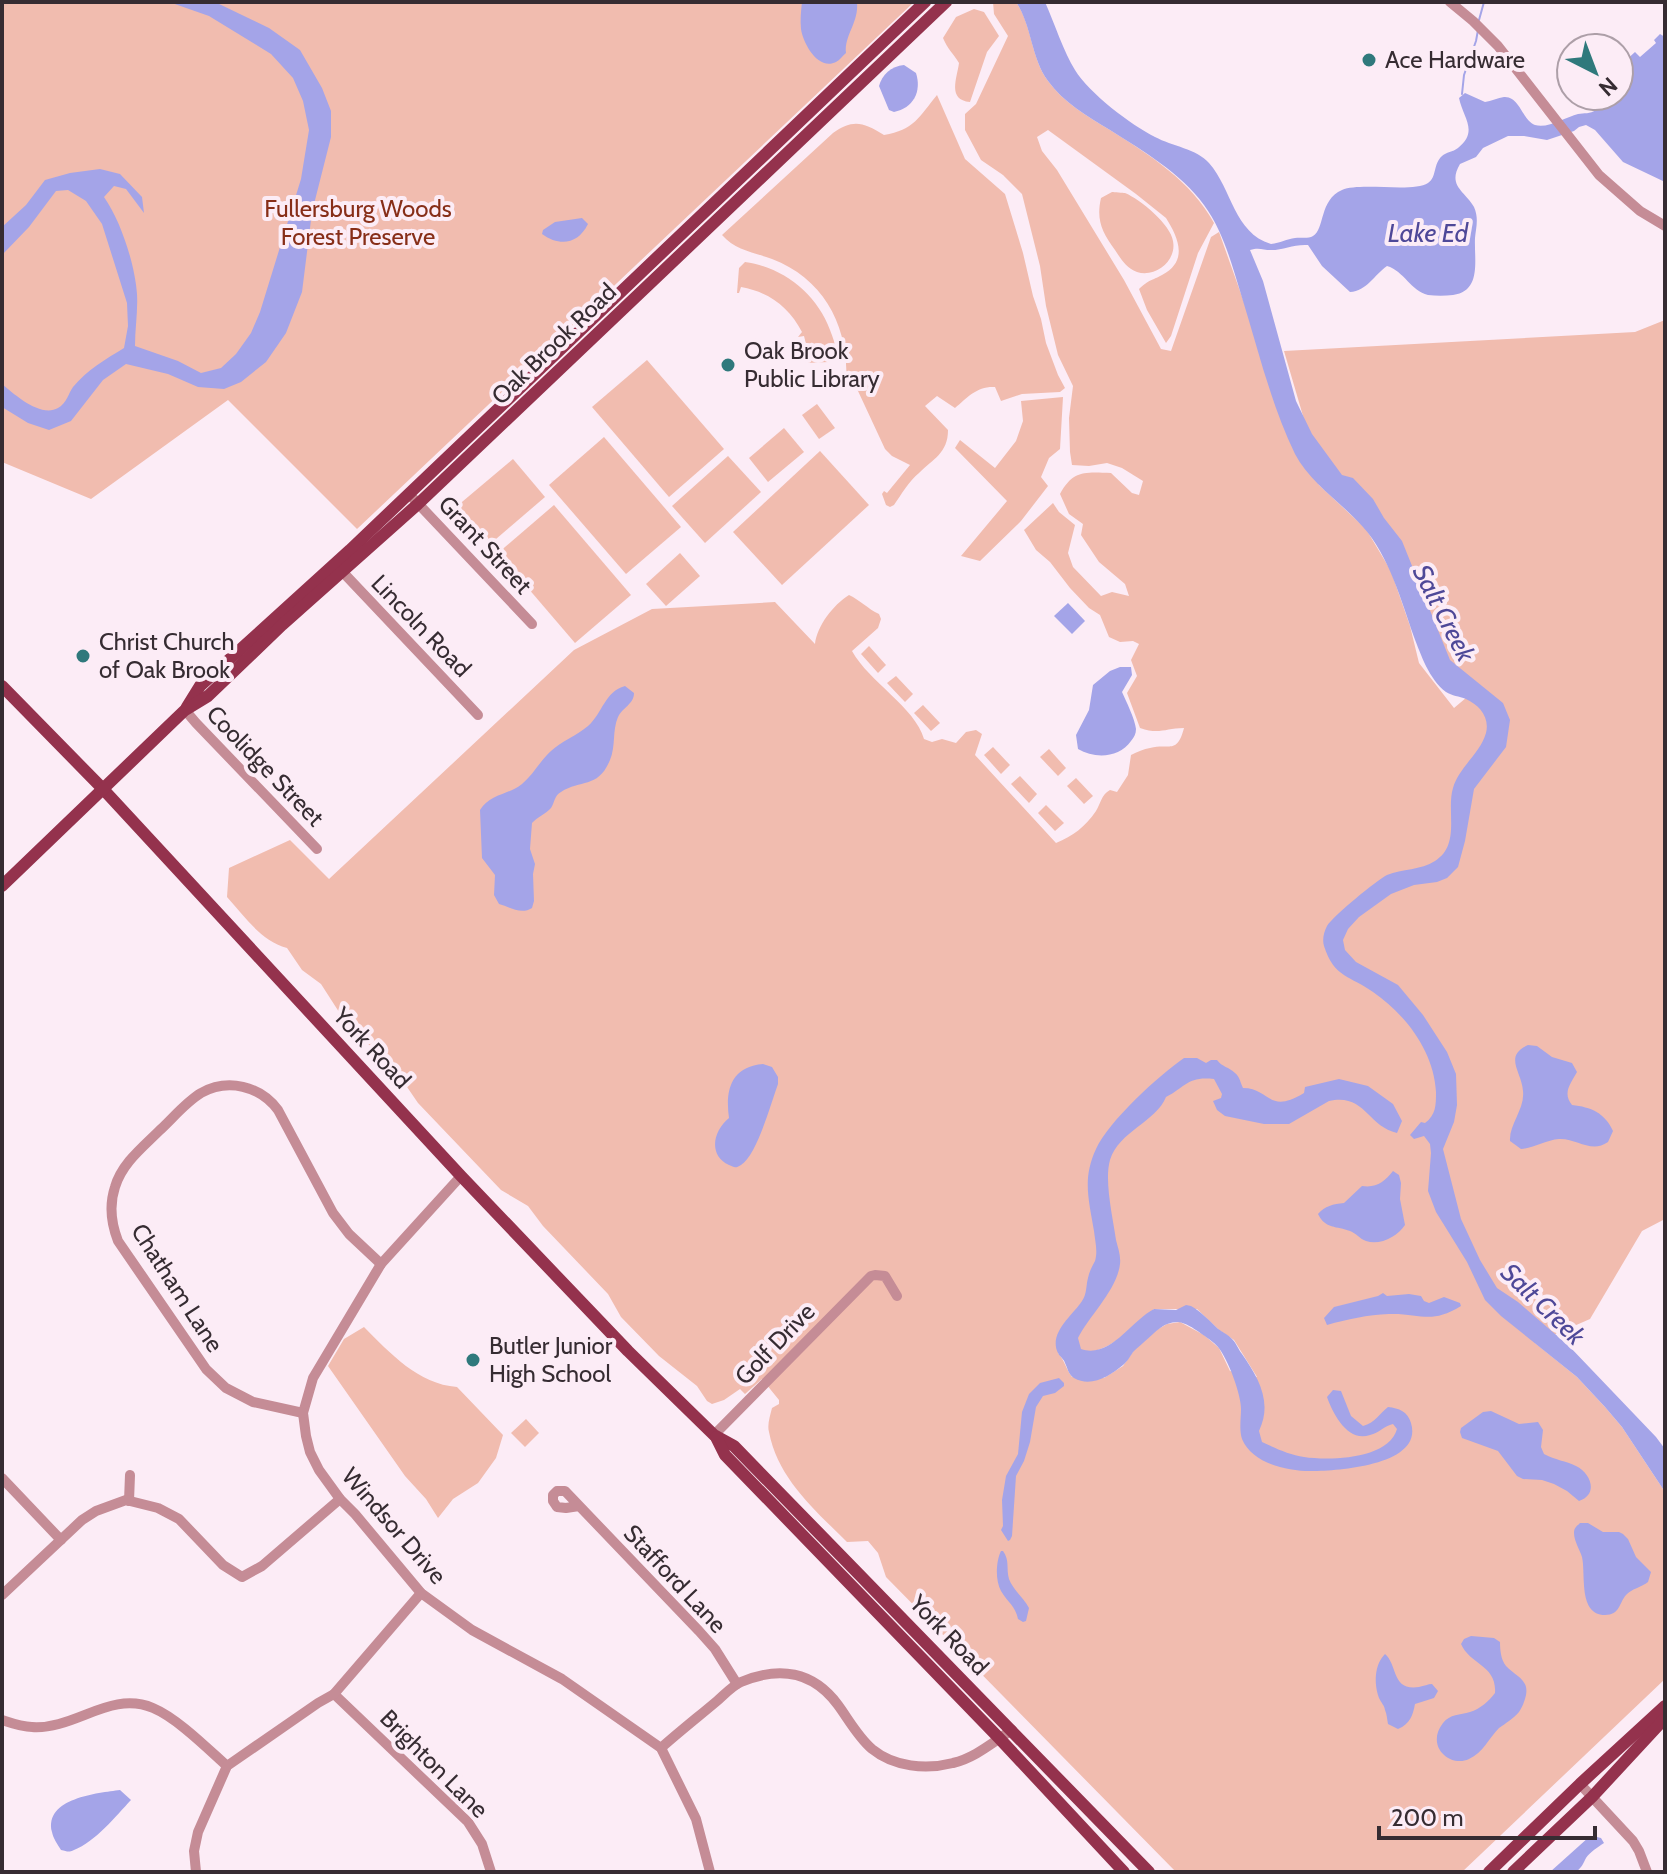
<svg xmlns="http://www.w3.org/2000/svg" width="1667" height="1874" viewBox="0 0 1667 1874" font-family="Cabin,sans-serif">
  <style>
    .green { fill: #f1bcaf; fill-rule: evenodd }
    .water { fill: #a4a4e8 }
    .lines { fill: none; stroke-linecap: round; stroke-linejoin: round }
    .stream { stroke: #a4a4e8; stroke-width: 2 }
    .minor { stroke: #c58c96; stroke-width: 10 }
    .major { stroke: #94324d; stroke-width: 12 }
    .poi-dot { fill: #2f797c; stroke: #fcecf6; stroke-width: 3 }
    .labels { text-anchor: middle; stroke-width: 8; stroke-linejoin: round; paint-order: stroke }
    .poi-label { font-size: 24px; fill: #362c32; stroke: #fcecf6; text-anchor: start }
    .park-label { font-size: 24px; fill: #872e18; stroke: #fcecf6 }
    .street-label { font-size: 24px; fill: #362c32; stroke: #fcecf6 }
    .water-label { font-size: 26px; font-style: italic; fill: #4e4898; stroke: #fcecf6 }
  </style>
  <rect width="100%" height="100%" fill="#fcecf6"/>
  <g class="green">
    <polygon points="2,2 914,2 357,529 228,400 91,499 2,462"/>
    <path d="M993,2H1016C1032,25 1031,58 1048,81C1063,102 1088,117 1110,130C1150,155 1191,181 1214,223L1198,253L1171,336L1166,343L1147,310L1139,289C1150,279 1151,281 1162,275C1189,261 1178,237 1166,218L1136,194L1048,130L1037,137L1042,151L1057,170L1124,280L1161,349L1171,351L1211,237L1219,232L1245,305L1319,485L1366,529L1391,571L1410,626L1419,663L1454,708L1479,687L1445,662L1337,474L1308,433L1284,351L1635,332L1665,320V1219L1642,1231L1590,1319L1535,1343L1577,1377L1605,1407L1622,1427L1665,1492V1679L1462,1872H1176L886,1577L878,1553L868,1541L847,1542C815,1510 778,1479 769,1432C767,1425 770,1416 772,1408L779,1404V1400L762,1379L745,1394L740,1389L724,1400L712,1404L707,1401L697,1386L659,1356L621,1317L608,1294L543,1226L528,1206L501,1190L418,1103L405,1084L339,1012L321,984L302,970L287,948C260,940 246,918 227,897L229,868L290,840L329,879L574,650L652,609L775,602L815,644C817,626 833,605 849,595C860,600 868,609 879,614L881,619L878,628L852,651C869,682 915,707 924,739L932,742L942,739L956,743L966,732L976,730L982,734L975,755L1056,843C1073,836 1085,827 1096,811C1101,803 1101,795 1110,790L1117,792L1128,775L1131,755C1137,752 1144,749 1150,748C1169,743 1177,755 1184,728C1165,728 1160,735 1140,728L1127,693L1137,676L1131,660L1139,644L1133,641L1120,642L1109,637L1100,615L1089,608L1070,588L1050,562L1036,550L1024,530L1053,503L1059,512L1075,525L1068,553L1073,567L1101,596L1112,592L1129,596L1125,584L1099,562L1081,535L1083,524L1069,514L1060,494C1073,470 1085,472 1111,473L1132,493L1139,495L1143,481L1122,468L1107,463L1089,466L1072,465L1070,452L1069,418L1073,386L1058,355L1046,306L1040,266L1022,194L1003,175L981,160L965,130V114L976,104L1008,36L994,14ZM1154,1309H1197L1219,1330L1234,1340L1257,1377L1230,1371L1219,1348L1204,1335L1180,1322L1167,1324L1153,1332L1134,1350L1123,1366L1104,1378L1072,1377C1066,1369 1065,1361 1058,1353C1069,1352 1080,1353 1090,1352C1115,1348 1136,1324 1154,1309Z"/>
    <path d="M974,9L984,12L999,36L987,52L970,102C947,100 957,78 959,63C953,53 948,50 943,38L956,17Z"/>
    <path d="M937,95L965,159L1005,194L1023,253L1033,296L1041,319L1046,343L1058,375L1065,388L1060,392L1022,394L1001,401L995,387C977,386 968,397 955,408L937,396L925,406L948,430C948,453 933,459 919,473C909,481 901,495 894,505L890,507L886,505L882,494L884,491L887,493L910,465L892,456L885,449L858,391L853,384L846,383C850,329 825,279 772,259C753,252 735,250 722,235L833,133C853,119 863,122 884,135C914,130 919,117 937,95Z"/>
    <path d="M1112,192C1114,192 1123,193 1125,193C1140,199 1171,225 1173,241C1177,261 1155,278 1137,272C1126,268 1121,259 1115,250C1102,232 1096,220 1101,198Z"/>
    <path d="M745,262C783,267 817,294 830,330C834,340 838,351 834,360L829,362L805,363V361L810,360L804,336L798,337L802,332C789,307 769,292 741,287L739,293H737L739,268Z"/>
    <polygon points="647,360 724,449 669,497 592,407"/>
    <polygon points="1063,397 1060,449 1049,458 1041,477 1048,486 1021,521 980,561 961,556 1007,501 955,448 960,440 995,468 1016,441 1023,421 1021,401"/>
    <polygon points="817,404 835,428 819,439 802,415"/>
    <polygon points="784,428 804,452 768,482 749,458"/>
    <polygon points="604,437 681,527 626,574 549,485"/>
    <polygon points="820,451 869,505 782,585 733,532"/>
    <polygon points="728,456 761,492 705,543 672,506"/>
    <polygon points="513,459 545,497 489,545 456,507"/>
    <polygon points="554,505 631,595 575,643 498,553"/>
    <polygon points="680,553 700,576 666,606 646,584"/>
    <polygon points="869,646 886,665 878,673 861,654"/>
    <polygon points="896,676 913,694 905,702 887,683"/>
    <polygon points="923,705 940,723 931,731 914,713"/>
    <polygon points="993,747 1010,765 1001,774 984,755"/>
    <polygon points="1049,749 1066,768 1058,776 1040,757"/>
    <polygon points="1020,776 1037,794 1029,803 1011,784"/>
    <polygon points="1076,778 1093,796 1084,804 1067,786"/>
    <polygon points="1046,805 1064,823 1055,831 1038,813"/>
    <path d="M364,1327C390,1353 418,1384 457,1387L503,1435L496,1458L478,1483L453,1499L438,1518L426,1499L405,1476L328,1366L344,1339Z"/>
    <polygon points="526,1419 539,1433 525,1447 511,1433"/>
  </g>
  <g class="water">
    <path d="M169,2H215L269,28L300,50L322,88L331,111V137L312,212L302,292L286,333L266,362L241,382L224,389L198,387L168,374L126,364L103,380L71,421L49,430L28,423L2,407V384C15,395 41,418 58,408C67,403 68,394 73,387C87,370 106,359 124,348L128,326L127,303L102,224L86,201L68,190L56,191L29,227L2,255V227L26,205L45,180L70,173L100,169L120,174L142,197L144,213L126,189L114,186L104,197C121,221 135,265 137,294C138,311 135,329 135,346L178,361L201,373L221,368L236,354L251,333L260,312L301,179L309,130L303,101L293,78L271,54L209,16Z"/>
    <path d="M802,2H857C859,23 844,35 846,53C842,56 840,60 836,62C818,71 803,43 801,29C800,20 801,11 802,2Z"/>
    <path d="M1016,2H1045C1054,22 1064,53 1075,70C1089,93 1131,125 1155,137C1172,146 1197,149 1209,163C1232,189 1234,233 1271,244C1280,243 1287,239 1295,238C1301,237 1308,239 1313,236C1325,229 1319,200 1342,190C1361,182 1413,193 1428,183C1437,177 1433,164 1442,156C1446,152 1453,152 1458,148C1479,131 1463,118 1459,98L1465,93L1485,102C1491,101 1498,98 1504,97C1520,96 1522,120 1535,125C1548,129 1566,117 1578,114C1584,113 1590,114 1596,110C1602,107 1605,102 1608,96H1619V69L1626,65L1624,62L1635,52L1640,57L1656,43L1654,40L1660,34L1665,37V182L1623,162L1595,130L1586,125L1579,127L1574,131L1547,140L1524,136H1508L1483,148L1476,157L1460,164C1447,186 1465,191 1474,207C1479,218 1476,228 1475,238C1474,260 1482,291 1453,295C1445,296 1436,296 1428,295C1411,291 1404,271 1387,266C1374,275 1367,291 1350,292L1322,266L1308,245C1294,244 1284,250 1271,250C1263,250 1259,247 1250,250L1263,281L1296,401L1312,434L1342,475L1353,478L1373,499L1384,518L1402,541L1450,660L1503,703L1510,720L1506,747L1474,789L1465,841L1458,867L1447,878L1437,882L1414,885L1391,894L1359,917L1348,929L1343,940L1345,950L1356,962L1398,985L1423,1015L1447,1052L1456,1074L1457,1105L1454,1122L1443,1149L1461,1219L1480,1260L1497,1288L1518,1302L1569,1346L1656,1437L1665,1449V1492L1622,1427L1605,1407L1577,1377L1501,1316L1485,1300L1467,1262L1436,1212L1428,1191L1431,1153L1430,1144L1424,1136L1414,1139L1410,1135L1421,1122L1425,1123C1436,1115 1436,1105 1436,1092C1434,1051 1405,1014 1373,992C1351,976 1334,978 1324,946C1322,939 1324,932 1327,926C1333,916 1377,880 1387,875C1402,869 1421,870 1435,861C1461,845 1446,811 1453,788C1459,767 1480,754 1486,733C1490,717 1479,705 1466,699C1459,696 1452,696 1446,692C1429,679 1421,655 1414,637C1401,600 1389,556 1363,527C1342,503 1310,483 1295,454C1270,402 1257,345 1240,291C1231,262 1223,231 1204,205C1181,173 1143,151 1110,130C1088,117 1063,102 1048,81C1031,58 1032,26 1016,2Z"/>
    <path d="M904,65L916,73C922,92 913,108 894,112L889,110L879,86C882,75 891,66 904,65Z"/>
    <path d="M582,218L588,224C578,244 560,247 542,234L543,230L555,222Z"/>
    <polygon points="1068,603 1085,621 1072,634 1054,616"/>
    <path d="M1120,667H1131L1132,675L1122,692C1126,701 1135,719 1136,729C1136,734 1134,737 1131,741C1119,758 1095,759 1078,749L1076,735L1089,710L1093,685L1110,671Z"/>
    <path d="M625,686L634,693C634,704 623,707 618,717C612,731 616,746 610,760C598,789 581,779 561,792C554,796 555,802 551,808C546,814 537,817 532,823L530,849L535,864L533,874L534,901L532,908C521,915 510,907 499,904L494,895L495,875L482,858L480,810C490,794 508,795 522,784C533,775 540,761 551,751C562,741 576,736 588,726C602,714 605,691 625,686Z"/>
    <path d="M1528,1045L1537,1046L1552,1057L1572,1063L1577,1072C1571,1083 1562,1093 1572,1105C1591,1107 1605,1113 1613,1131L1608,1142C1591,1154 1577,1138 1559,1139C1546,1140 1534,1148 1521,1149L1510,1141C1509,1124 1525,1109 1523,1091C1522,1072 1503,1056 1528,1045Z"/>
    <path d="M1184,1058H1197L1206,1063L1211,1060H1217C1222,1067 1229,1067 1235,1073C1240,1077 1240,1082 1243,1088C1270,1088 1268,1115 1304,1093L1305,1087L1339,1079L1368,1086L1393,1104L1402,1121L1397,1133C1367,1126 1365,1093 1329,1101L1289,1124H1264L1225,1116L1217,1110L1213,1101L1221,1098L1222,1094L1214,1079C1187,1076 1186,1087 1166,1097C1156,1122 1119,1131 1110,1160C1104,1181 1113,1218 1116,1240C1118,1248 1121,1256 1120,1264C1117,1290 1089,1316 1078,1338L1081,1349C1110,1359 1131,1321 1154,1309L1176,1310L1186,1305L1191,1306C1200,1311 1208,1319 1216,1327C1220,1331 1226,1333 1231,1338C1236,1342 1238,1349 1242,1354C1258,1377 1273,1402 1259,1431L1262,1442C1275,1448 1290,1455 1304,1457C1330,1461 1389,1459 1397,1429L1393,1424C1384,1426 1379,1433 1370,1435C1348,1443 1333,1414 1327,1397L1333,1390L1341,1391L1351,1416L1363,1426C1375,1423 1379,1414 1388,1407C1399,1408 1408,1412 1411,1423C1424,1466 1335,1471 1310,1471C1286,1471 1252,1463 1242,1439C1239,1430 1241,1418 1241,1409C1241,1394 1228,1359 1218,1347C1214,1342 1206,1337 1199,1332C1193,1328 1186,1323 1178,1322C1162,1322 1154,1334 1143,1343C1142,1344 1135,1350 1134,1351C1130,1356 1128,1361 1123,1365C1110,1376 1091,1388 1074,1378C1068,1374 1068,1369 1065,1363C1064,1359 1060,1357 1058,1353C1048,1333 1073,1315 1082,1301C1087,1294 1086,1285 1088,1278C1089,1272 1092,1267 1095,1261C1098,1251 1095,1241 1094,1231C1089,1200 1082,1179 1096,1149C1109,1121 1158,1076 1184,1058Z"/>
    <path d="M763,1064L772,1067L778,1077V1084C771,1103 757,1155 741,1165C735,1169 734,1167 729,1165C708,1155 713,1131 729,1118C725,1090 731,1067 763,1064Z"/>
    <path d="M1393,1171L1399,1175L1401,1183L1400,1199L1405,1225C1398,1236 1380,1246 1366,1241C1360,1239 1356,1233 1350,1231C1337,1226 1325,1229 1318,1214C1325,1206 1333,1204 1344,1203L1362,1186C1377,1188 1384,1182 1393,1171Z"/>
    <path d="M1383,1293L1387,1296L1409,1294L1421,1296L1424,1301L1429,1303L1444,1297L1460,1303L1461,1306C1430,1325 1421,1313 1389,1314C1367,1315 1348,1319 1327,1325L1324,1318L1334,1307L1378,1296Z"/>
    <polygon points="1059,1378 1064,1383 1064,1386 1055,1393 1043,1396 1036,1407 1030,1442 1024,1461 1016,1476 1012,1536 1010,1540 1008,1541 1001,1530 1003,1526 1002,1500 1006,1476 1018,1454 1022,1412 1029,1394 1040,1383"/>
    <path d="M1491,1411L1519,1424L1538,1422L1543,1430L1541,1447L1544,1454C1555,1460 1566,1461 1576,1466C1592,1474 1598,1495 1579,1501L1567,1491L1554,1484L1542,1480L1523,1479L1517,1476L1498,1451L1462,1438L1460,1432L1461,1428L1483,1412Z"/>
    <path d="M1580,1523H1588L1603,1532H1619L1623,1534L1628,1539L1636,1557L1651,1572L1648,1582C1642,1587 1631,1589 1626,1595C1619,1603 1620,1615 1605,1615C1578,1615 1586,1574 1582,1557C1580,1550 1574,1541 1574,1533C1574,1528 1576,1527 1580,1523Z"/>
    <path d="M1001,1551H1003C1010,1561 1006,1568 1009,1579C1013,1590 1024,1598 1029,1608L1026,1621L1023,1622L1018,1619C1015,1605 1008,1603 1001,1591C995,1580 996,1561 1001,1551Z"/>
    <path d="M1471,1636L1494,1638L1500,1642C1500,1650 1501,1660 1506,1666C1515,1676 1529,1679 1526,1695C1525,1700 1522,1708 1519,1712C1513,1719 1506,1723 1499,1728C1489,1738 1483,1753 1469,1759C1450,1768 1425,1746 1443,1723C1450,1714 1460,1715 1470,1712C1480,1709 1489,1701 1495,1693C1497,1665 1470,1665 1461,1644L1464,1639Z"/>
    <path d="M1385,1654C1398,1665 1391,1691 1419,1687C1424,1686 1428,1684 1432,1684L1438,1691L1434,1698L1415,1704C1413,1715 1410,1724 1398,1729L1388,1724C1387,1719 1387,1715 1385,1710C1384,1705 1382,1704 1379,1698C1374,1684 1374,1665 1385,1654Z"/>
    <path d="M120,1790L131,1800C116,1816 95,1842 74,1850C68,1853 67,1851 61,1850C58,1845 53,1838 52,1832C44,1798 98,1793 120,1790Z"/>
    <path d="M1593,1836L1601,1838L1604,1843C1598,1847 1590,1852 1586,1858C1583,1864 1582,1867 1576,1872H1550L1589,1837Z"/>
  </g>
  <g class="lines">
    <g class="stream">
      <polyline points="1479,20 1484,2"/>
      <polyline points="1462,94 1464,75 1476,41 1478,30"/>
    </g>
    <g class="minor">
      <polyline points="1450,2 1473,21 1498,46 1599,175 1640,211 1665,226"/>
      <polyline points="409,494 532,624"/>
      <polyline points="337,566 478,715"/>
      <polyline points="185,710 196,723 317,849"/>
      <polyline points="461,1176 381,1264 313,1378 303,1413 306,1436 310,1452 319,1470 340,1499 355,1514 421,1593 472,1630 562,1679 661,1748 696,1819 710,1872"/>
      <path d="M303,1413L253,1402L226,1388L206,1369L118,1241C111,1223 109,1205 115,1187C122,1163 143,1147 160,1130C173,1118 186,1102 201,1093C228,1078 260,1086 278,1110L333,1213L349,1234L381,1264"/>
      <polyline points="714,1435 871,1276 875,1275 885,1276 897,1296"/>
      <polyline points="2,1478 61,1540"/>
      <polyline points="129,1501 130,1475"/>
      <polyline points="579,1506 566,1508 557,1507 553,1501 553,1495 557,1491 565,1491 699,1631 715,1649 737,1684"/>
      <polyline points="2,1595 82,1520 96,1511 126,1500 158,1508 179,1519 223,1565 242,1577 262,1566 340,1499"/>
      <polyline points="334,1694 468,1822 482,1844 491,1872"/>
      <path d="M2,1720C11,1723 22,1727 32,1727C75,1730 110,1690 153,1708C177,1718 207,1748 227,1766"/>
      <path d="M661,1748C679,1732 698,1717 717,1701C724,1695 732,1686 741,1682C779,1666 813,1671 838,1705C849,1720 858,1737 872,1749C894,1767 926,1770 953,1763C975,1758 993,1742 1012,1730"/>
      <polyline points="1580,1784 1633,1841 1639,1851 1647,1872"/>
      <polyline points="196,1872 194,1851 198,1832 227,1766 318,1703 334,1694 421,1593"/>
    </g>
    <g class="major">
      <polyline points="2,686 103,789 461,1176 628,1351 714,1435 734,1446 1149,1872"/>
      <polyline points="187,707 200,686 350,550 925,2"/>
      <polyline points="2,886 185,710 208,696 282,625 418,504 946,2"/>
      <polyline points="716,1437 725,1455 999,1738 1124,1872"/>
      <polyline points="1489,1872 1580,1784 1665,1706"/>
      <polyline points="1513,1872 1592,1797 1665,1718"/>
    </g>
  </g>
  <g class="poi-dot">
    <circle cx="1369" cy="60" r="8"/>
    <circle cx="728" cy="365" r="8"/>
    <circle cx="83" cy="656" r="8"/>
    <circle cx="473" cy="1360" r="8"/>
  </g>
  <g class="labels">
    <g class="poi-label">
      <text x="1385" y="68">Ace Hardware</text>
      <text x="744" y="359">Oak Brook<tspan x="744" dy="28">Public Library</tspan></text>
      <text x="99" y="650">Christ Church<tspan x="99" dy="28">of Oak Brook</tspan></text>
      <text x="489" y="1354">Butler Junior<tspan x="489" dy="28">High School</tspan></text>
    </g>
    <g class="park-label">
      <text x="358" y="217">Fullersburg Woods<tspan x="358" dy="28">Forest Preserve</tspan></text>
    </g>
    <g class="street-label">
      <text transform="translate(554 344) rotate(-44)" y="8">Oak Brook Road</text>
      <text transform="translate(485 545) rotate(47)" y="8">Grant Street</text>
      <text transform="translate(421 626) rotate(46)" y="8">Lincoln Road</text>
      <text transform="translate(265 766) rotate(46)" y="8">Coolidge Street</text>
      <text transform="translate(372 1048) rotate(47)" y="8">York Road</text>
      <text transform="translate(177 1288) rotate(57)" y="8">Chatham Lane</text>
      <text transform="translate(775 1344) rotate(-46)" y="8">Golf Drive</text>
      <text transform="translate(394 1526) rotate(49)" y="8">Windsor Drive</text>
      <text transform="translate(675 1579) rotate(47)" y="8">Stafford Lane</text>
      <text transform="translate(949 1635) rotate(46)" y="8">York Road</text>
      <text transform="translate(434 1764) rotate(45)" y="8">Brighton Lane</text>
    </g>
    <g class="water-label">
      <text x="1428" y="242">Lake Ed</text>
      <text transform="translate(1444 613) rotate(63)" y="9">Salt Creek</text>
      <text transform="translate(1543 1304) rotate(44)" y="9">Salt Creek</text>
    </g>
  </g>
  <rect width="1667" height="1874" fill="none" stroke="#362c32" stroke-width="8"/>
  <g transform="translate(1595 72) rotate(138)"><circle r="38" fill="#fcecf6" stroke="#ad9fa8" stroke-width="2"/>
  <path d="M0-6L14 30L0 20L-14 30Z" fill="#2f797c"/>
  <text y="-12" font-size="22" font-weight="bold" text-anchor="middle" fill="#362c32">N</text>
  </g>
  <path d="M1379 1826v12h216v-12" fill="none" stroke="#362c32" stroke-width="4"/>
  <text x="1391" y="1826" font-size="24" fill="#362c32" stroke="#fcecf6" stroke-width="6" paint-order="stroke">200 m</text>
</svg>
